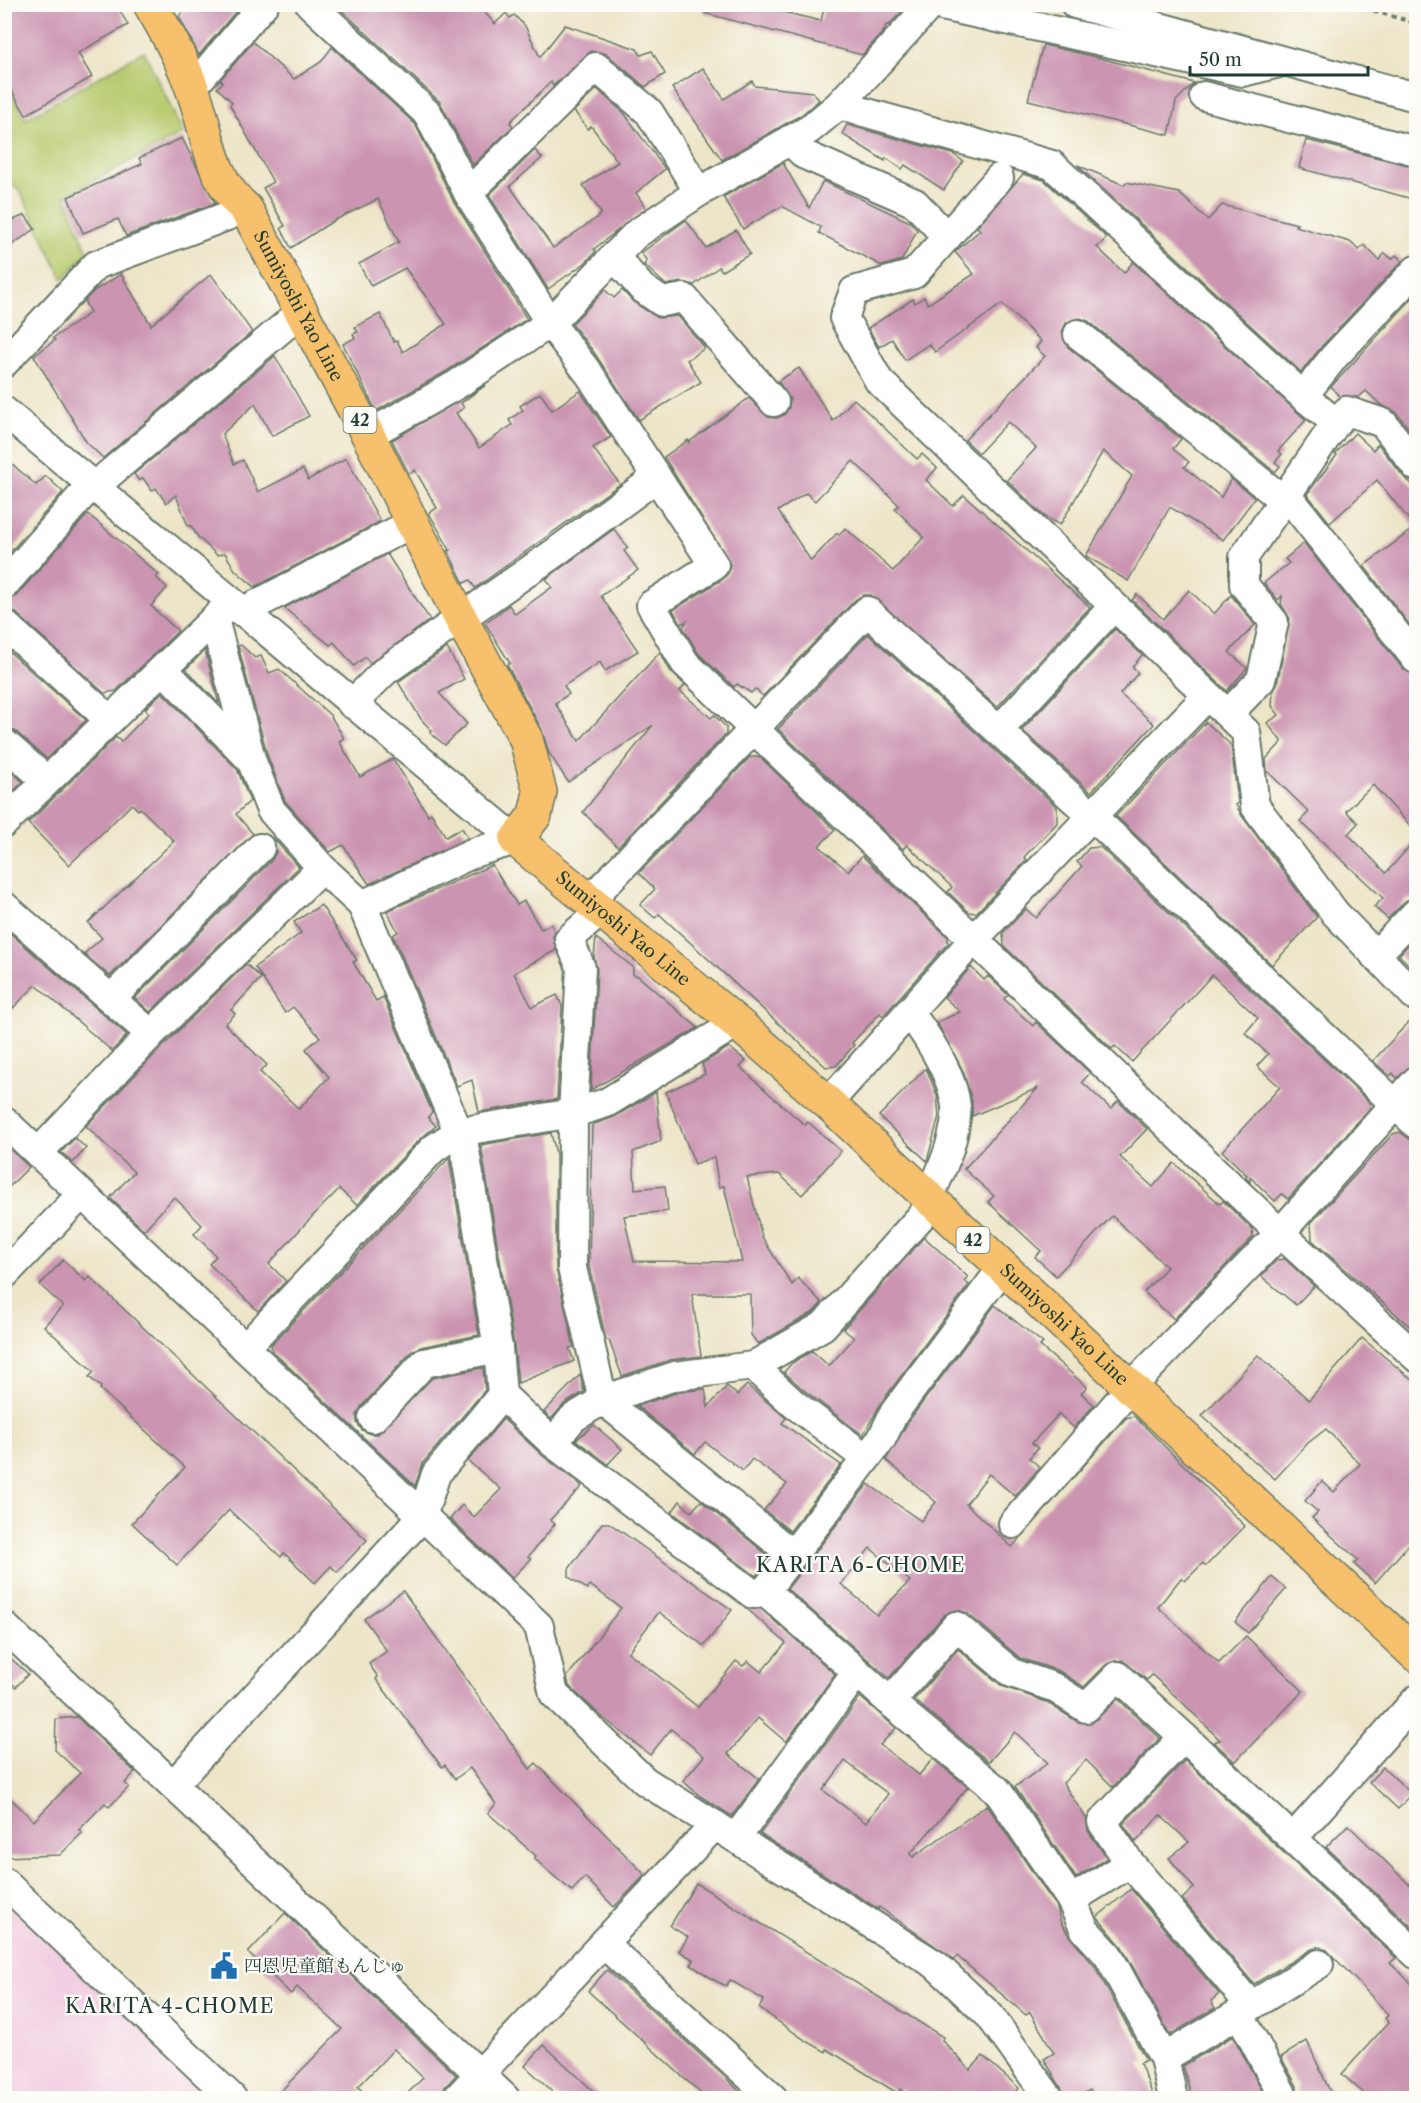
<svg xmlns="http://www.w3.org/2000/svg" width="1421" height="2103" viewBox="0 0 1421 2103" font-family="'Libre Caslon Text','Noto Serif JP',serif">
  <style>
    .built { fill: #f2cfe2 }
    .green { fill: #b8cb6f; stroke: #6c8452; stroke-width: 1.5 }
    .building { fill: #cb94b1; fill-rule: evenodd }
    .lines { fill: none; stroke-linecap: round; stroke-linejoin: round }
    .minor-casing { stroke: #677868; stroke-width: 32 }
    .major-casing { stroke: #677868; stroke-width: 36 }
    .path { stroke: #677868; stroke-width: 4; stroke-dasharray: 4.5 4.5; stroke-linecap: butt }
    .minor { stroke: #fff; stroke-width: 28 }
    .major { stroke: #f7c06c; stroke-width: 33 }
    .labels { text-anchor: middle; stroke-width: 4.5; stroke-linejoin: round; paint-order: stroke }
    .shield { fill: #fdfcf7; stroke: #62766e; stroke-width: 1.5 }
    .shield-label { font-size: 16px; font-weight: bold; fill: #1f3d34 }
    .street-label { font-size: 18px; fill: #1f3d34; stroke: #fdfcf7 }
    .poi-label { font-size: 18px; fill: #1f3d34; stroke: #fdfcf7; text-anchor: start }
    .neighbourhood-label { font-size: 20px; letter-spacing: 1.5px; fill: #1f3d34; stroke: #fdfcf7 }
  </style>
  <rect width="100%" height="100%" fill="#fdfcf7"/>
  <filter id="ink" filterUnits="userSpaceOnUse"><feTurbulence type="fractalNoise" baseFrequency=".0167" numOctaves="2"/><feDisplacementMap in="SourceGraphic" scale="12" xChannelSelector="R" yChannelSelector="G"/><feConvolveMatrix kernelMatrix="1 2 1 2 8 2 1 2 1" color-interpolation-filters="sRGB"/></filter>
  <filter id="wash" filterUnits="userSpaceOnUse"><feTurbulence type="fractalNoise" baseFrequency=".008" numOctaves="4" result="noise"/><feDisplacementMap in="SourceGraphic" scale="24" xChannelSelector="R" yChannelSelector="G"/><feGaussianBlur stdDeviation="1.35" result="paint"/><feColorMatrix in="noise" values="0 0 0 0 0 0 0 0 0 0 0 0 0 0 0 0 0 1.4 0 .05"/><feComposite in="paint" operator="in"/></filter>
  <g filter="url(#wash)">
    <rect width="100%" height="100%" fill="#ede5c8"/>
    <polygon class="built" points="5,1896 216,2098 5,2098"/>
    <polygon class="green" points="144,51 183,133 65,196 88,252 63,279 19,189 11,185 5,190 5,83 26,119"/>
    <g id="blocks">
      <g class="building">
        <polygon points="4,4 116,4 128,25 78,53 92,77 26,115 4,78"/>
        <polygon points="190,4 242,4 199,55 179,16"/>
        <polygon points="335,4 477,4 495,24 506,13 510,18 514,15 525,26 540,57 565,25 637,49 641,55 652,51 665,74 645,87 607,54 591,51 553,86 551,82 512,120 510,123 513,126 473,165 440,102"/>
        <polygon points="704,4 771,4 770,9 821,21 825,4 903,4 901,12 889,25 886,25 884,31 862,55 704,13"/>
        <polygon points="253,42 294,79 321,62 332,47 415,124 454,202 527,319 447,371 376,411 343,344 355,338 353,334 358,332 355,327 380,314 394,342 397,341 403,352 446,324 405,268 371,286 359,264 399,242 378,199 333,221 291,248 281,228 285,226 263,188 273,182 230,105 232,102 217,88 223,82 220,80"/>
        <polygon points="1043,45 1096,57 1194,83 1176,101 1169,135 1028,100"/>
        <polygon points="703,68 724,99 752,81 755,86 813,92 819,100 801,115 722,160 672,88"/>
        <polygon points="597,89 624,113 665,169 636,193 646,208 594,249 596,251 585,263 548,289 489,195 535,150 542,158 510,186 553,248 598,217 601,213 583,185 618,162 591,126 588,129 574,111"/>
        <polygon points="847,125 953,154 963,161 944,190 905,165 902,169 886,158 885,161 842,134"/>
        <polygon points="182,138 215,203 126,236 118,219 83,233 68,197 142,164 139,158"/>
        <polygon points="1306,140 1416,167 1416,200 1299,168"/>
        <polygon points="783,163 809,208 823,181 910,222 917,230 902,260 882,266 819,233 821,227 782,206 743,229 723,197"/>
        <polygon points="1077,165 1124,185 1126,182 1179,193 1208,220 1222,205 1297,224 1295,226 1350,242 1359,250 1364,245 1379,260 1385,253 1392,259 1396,255 1402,261 1322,346 1301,372"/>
        <polygon points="1023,174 1044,180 1107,238 1097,247 1124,273 1133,262 1306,420 1278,451 1282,454 1275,462 1280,466 1275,472 1088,321 1080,318 1066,323 1062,332 1068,347 1181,439 1173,449 1189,462 1184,467 1221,497 1231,479 1255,498 1223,540 1170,507 1128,581 1086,556 1132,476 1103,451 1060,525 1044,516 1007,480 1036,448 1008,422 979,453 965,440 1045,356 1036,348 1041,341 1002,304 935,352 929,344 905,360 892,339 879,347 868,328 913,299 915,303 924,297 928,304 974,274 955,252 980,230 977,227"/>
        <polygon points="25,215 35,229 4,250 4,224"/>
        <polygon points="686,220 706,248 736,230 750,254 722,271 719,267 694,285 682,282 666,285 644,265 647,261 641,253"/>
        <polygon points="121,274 151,325 211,274 252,332 103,458 87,443 34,356 55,340 53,338 90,313 85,302 87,298 95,290"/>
        <polygon points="605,290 614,298 622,290 633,302 658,318 678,316 705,348 687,360 701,382 639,420 593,351 572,324"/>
        <polygon points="1416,294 1416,438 1396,412 1381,405 1366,391 1359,397 1340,397 1331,387"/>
        <polygon points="275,356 309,416 272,436 255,404 222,434 234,464 243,460 258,492 303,469 308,480 346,458 379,519 379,522 255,587 235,570 225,553 217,555 198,537 191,526 188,526 176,495 166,503 156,488 152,491 143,478 139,481 134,474"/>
        <path d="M799,368L833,421L854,399L917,459L922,454L937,468L926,480L953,506L964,495L1090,607L997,707L871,595H863L855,600L763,696L755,689L751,693L737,684L734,687L698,653L683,627L687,621L681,624L673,610L723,579L729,572L730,564L664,457L688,440L689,442L749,398L768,417L777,418L784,415L789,408L790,399L778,381ZM853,461L899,505L895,509L924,537L893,571L845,528L839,535L837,533L811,561L778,511L806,493L815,501Z"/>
        <polygon points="486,385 461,403 464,408 456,413 479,448 512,425 509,420 523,410 520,406 540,393 552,410 580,391 611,437 593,448 620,484 475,588 470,580 464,583 448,551 450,550 429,513 437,508 415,470 409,474 392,440"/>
        <polygon points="1355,433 1373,450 1378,444 1403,476 1416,488 1416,633 1364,566 1415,527 1377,480 1330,523 1307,494 1337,455 1335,454"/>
        <polygon points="4,457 36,485 46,476 63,492 4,559"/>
        <polygon points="88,514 159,575 156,577 167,588 151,606 178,631 116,691 104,693 15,612 4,608 4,601 16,596"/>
        <polygon points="614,529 628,548 624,551 638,570 601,596 638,651 605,671 600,662 564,686 569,694 555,703 579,741 660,652 671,672 685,685 680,691 711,718 714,715 726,727 726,734 618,847 583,812 653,725 568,782 549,753 542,730 507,665 510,663 485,623 509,605 515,614 552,587 546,579"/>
        <polygon points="1304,543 1403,669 1416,675 1416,832 1373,785 1346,811 1358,823 1348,834 1386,873 1416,839 1416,896 1405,901 1388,919 1374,907 1383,898 1300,821 1309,812 1267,771 1266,759 1282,742 1267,723 1279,715 1272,706 1273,692 1277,684 1290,619 1281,604 1282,596 1278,600 1264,583 1289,563 1285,559"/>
        <polygon points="387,554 430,620 370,663 365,657 354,666 334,642 330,645 284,608"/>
        <polygon points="1189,590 1214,614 1231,595 1255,625 1229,652 1247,668 1227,691 1132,600 1137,594 1163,619"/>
        <polygon points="1115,629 1142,655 1132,667 1138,673 1120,694 1154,724 1091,792 1022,730"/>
        <polygon points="868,634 1057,807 1057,823 1024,857 1027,860 976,913 969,912 948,892 952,887 936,872 907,845 903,849 778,729"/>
        <polygon points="241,645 255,658 261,656 269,673 279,669 330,715 344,738 339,741 360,777 393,759 428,815 431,813 446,837 462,828 468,838 369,884 343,845 330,852 285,801 268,757 238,646"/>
        <polygon points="4,647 86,720 47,759 15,731 4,727"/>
        <polygon points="447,648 464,679 439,693 467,724 445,745 430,733 432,731 421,719 398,682"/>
        <polygon points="205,650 219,704 186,669"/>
        <polygon points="162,692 237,769 250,801 236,814 253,834 110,976 84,954 102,938 88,923 174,841 140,808 138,810 132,804 69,865 28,823 116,737 121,742 149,713 145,709"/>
        <polygon points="1206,722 1231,745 1238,803 1236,805 1242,816 1317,917 1272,965 1116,816"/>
        <polygon points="750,757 760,757 835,830 819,846 848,871 862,856 948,937 948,943 883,1016 880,1013 852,1043 854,1045 836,1066 826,1067 659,914 655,918 640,905 655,889 639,873"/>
        <polygon points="4,765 23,782 4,800"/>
        <polygon points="273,838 299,867 150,1012 135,998 272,860 276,852"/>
        <polygon points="1100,847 1370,1103 1369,1109 1288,1199 1282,1194 1275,1201 1250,1177 1250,1182 1245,1177 1247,1175 1222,1151 1280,1087 1257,1066 1268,1054 1245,1033 1258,1018 1212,975 1132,1062 1115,1046 1112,1049 1004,946 1003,933 1026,909 1036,918 1082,866 1077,862 1089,848"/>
        <polygon points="492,865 517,905 524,901 541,929 551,924 555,932 553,936 556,950 514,973 532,1007 557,995 562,1006 557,1099 479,1112 472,1080 457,1086 393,935 398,932 387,911"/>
        <polygon points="321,905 357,960 353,962 376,1001 383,997 432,1112 428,1117 436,1126 421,1138 357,1205 339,1189 305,1224 269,1264 286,1281 258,1311 209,1264 216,1256 194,1234 202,1225 174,1197 144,1230 110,1198 134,1172 86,1126 163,1046 246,964 261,978 231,1010 235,1014 225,1024 267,1065 260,1072 299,1109 329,1077 306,1049 320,1037 293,1007 285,1013 255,967 301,933 294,922"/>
        <polygon points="11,934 127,1035 112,1051 36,985 4,1017 4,941"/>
        <polygon points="1416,936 1416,972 1399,955"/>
        <polygon points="596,938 633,967 633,975 638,976 698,1028 591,1090 597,969 594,957"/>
        <polygon points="971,967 984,980 988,976 1008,995 1004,999 1033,1026 1036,1022 1090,1073 1082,1082 1111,1109 1118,1101 1147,1129 1120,1157 1153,1187 1174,1163 1220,1204 1223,1201 1252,1229 1253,1237 1174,1319 1144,1292 1167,1267 1112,1216 1056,1276 1035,1257 1041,1251 988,1202 994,1196 964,1169 1038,1088 972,1116 972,1101 963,1071 937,1022 960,1012 944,997"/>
        <polygon points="1416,1014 1416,1062 1397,1078 1393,1073 1390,1076 1373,1061"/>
        <polygon points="729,1047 746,1061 740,1067 775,1099 805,1125 808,1122 841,1151 802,1195 779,1174 747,1177 762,1237 792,1285 798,1278 822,1303 812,1313 758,1344 751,1335 750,1294 692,1294 701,1356 670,1360 622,1376 609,1340 606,1340 589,1266 592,1125 614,1117 656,1092 661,1141 633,1152 635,1189 665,1186 668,1211 624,1216 634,1261 742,1262 724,1186 719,1187 714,1157 695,1164 666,1092 705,1074 702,1064"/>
        <polygon points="926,1068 937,1095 939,1116 927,1161 879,1116"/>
        <polygon points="1400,1132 1416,1144 1416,1332 1312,1240 1311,1223 1393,1134"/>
        <polygon points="551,1133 556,1154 556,1268 574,1347 569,1348 574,1361 518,1383 514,1345 481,1145"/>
        <polygon points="75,1138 86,1148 73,1163 61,1152"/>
        <polygon points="4,1144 29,1167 4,1192"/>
        <polygon points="449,1158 479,1335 421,1347 412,1351 361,1407 357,1415 357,1423 362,1430 370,1434 378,1434 432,1378 483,1368 485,1390 423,1463 415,1486 272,1351 271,1345"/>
        <polygon points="924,1237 968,1277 964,1281 969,1285 881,1403 863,1435 805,1391 784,1372 792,1363 812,1351 829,1366 854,1338 843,1329"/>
        <polygon points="1285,1259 1314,1286 1296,1305 1261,1276 1277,1260"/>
        <polygon points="63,1260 86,1281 90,1277 367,1540 337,1572 331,1566 315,1583 284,1553 281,1557 229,1510 177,1565 132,1523 185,1467 100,1389 101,1387 89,1377 94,1372 44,1326 63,1306 40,1285"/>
        <path d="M995,1305L1043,1343L1040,1346L1087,1387L1081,1393L1094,1405L1074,1428L1059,1414L1032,1443L1038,1448L1029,1458L1040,1467L1015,1496L989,1474L966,1504L1012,1547L1126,1418L1134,1416L1245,1526L1206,1566L1203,1563L1185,1581L1181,1578L1158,1607L1219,1663L1246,1636L1303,1691L1235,1762L1214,1742L1220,1740L1182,1702L1152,1675L1147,1680L1122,1660L1107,1664L1084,1687L1059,1671L1020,1658L967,1613L958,1610L944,1615L889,1678L787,1589L868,1484L921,1521L936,1502L886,1460L908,1422ZM870,1548L910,1581L877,1615L841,1584Z"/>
        <polygon points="1362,1338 1416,1383 1416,1536 1375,1583 1354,1564 1358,1560 1312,1518 1318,1512 1305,1501 1322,1481 1334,1492 1360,1464 1326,1429 1308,1443 1275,1479 1202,1416 1258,1355 1309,1400"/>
        <polygon points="580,1375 584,1392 564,1404 551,1419 544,1412"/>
        <polygon points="747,1385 786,1418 782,1423 841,1465 790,1531 764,1510 787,1484 752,1459 743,1471 705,1442 695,1454 637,1406 679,1392 705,1389 708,1407 727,1386 737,1395"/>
        <polygon points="503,1419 543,1456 582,1486 550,1520 555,1524 528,1557 531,1559 512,1578 450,1519 462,1505 474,1517 501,1489 468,1461"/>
        <polygon points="594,1425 622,1449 608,1464 576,1440"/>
        <polygon points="680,1501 691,1512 701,1501 770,1557 756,1576 672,1512"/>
        <polygon points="602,1523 609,1523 732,1610 704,1646 659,1612 628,1652 698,1707 736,1661 743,1666 748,1661 761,1672 786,1643 746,1608 761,1609 835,1674 786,1742 758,1718 728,1754 759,1779 732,1816 700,1796 683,1781 704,1756 671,1729 650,1755 600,1715 569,1686 567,1677 621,1608 590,1585 587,1589 569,1577 569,1569"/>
        <polygon points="1272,1577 1286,1589 1248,1633 1235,1622"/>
        <polygon points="403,1591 530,1769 536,1763 645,1875 614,1907 585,1877 572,1891 549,1872 534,1858 536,1856 488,1813 496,1804 470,1768 455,1779 445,1765 442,1767 376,1679 378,1677 369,1664 387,1651 364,1619"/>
        <polygon points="958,1649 1002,1686 1046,1702 1078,1722 1092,1723 1118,1699 1160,1738 1113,1787 1086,1760 1063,1783 1086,1818 1088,1831 1107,1858 1076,1878 1015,1787 1048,1763 1015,1732 989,1762 914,1700"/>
        <polygon points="4,1652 28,1674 16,1687 4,1677"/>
        <path d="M860,1697L896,1728L880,1745L919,1775L933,1759L968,1787L910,1854L913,1857L987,1805L1057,1908L1061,1923L1070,1937L1094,1965L1146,2060L1140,2063L1154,2098H1094L1090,2090L1075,2098H1067L1044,2059L1054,2053L1030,2012L1026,2015L957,1956L954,1959L879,1907L878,1909L760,1834ZM845,1761L888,1794L866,1823L823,1790Z"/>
        <polygon points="77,1717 135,1772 125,1783 129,1787 109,1807 105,1803 79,1830 82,1833 60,1855 4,1857 4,1792 34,1821 80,1773 55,1750 56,1719"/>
        <polygon points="1185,1760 1396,1958 1390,1963 1416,1988 1416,2098 1369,2098 1342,2074 1389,2022 1385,2018 1388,2015 1376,2001 1327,1950 1320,1946 1310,1950 1254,1984 1182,1899 1194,1888 1169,1858 1189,1842 1160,1815 1136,1842 1123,1824"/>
        <polygon points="1383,1767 1412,1794 1398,1809 1369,1782"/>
        <polygon points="1348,1825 1416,1891 1416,1926 1414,1929 1326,1847"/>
        <polygon points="696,1883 943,2037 942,2040 970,2070 983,2056 1019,2088 1009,2098 910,2098 901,2089 897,2093 827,2049 826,2052 805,2040 759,2008 764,2000 730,1980 726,1986 716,1981 691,1965 694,1960 679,1951 688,1937 670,1926"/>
        <polygon points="1131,1889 1219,1994 1211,2001 1215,2008 1170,2035 1122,1947 1097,1917"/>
        <polygon points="285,1913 456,2075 445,2087 441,2098 403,2098 423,2078 394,2049 358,2087 370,2098 274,2098 342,2029 297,1987 291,1994 248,1953"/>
        <polygon points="607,1970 725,2077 746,2098 706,2098 588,1991"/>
        <polygon points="1233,2036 1266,2098 1192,2098 1183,2066"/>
        <polygon points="1307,2041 1333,2098 1297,2098 1297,2086 1281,2057"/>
        <polygon points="544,2045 601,2098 560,2098 525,2066"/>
      </g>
    </g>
  </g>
  <g filter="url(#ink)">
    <use href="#blocks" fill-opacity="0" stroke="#677868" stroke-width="1.5"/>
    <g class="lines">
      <defs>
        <g id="minor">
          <polyline points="310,4 428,114 468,193 596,67 649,112 699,192"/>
          <polyline points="933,4 1243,72 1283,62"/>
          <polyline points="1075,4 1416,97"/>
          <polyline points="192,88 264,4"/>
          <polyline points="1204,96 1416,151"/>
          <polyline points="839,105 931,4"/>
          <polyline points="789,140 805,155 915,203 947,237"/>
          <polyline points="999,178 914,274 854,291 844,318 879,381 1246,732 1255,806 1335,913 1416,997"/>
          <polyline points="468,193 550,323 590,375 714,565 651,605 685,663 1280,1233 1416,1357"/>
          <polyline points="614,256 642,288 662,302 684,298 774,402"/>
          <polyline points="1078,334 1283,500 1295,505 1416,659"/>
          <polyline points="4,363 96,265 246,209"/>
          <polyline points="1303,396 1334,357 1416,270"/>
          <polyline points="4,411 516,840"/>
          <polyline points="368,435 456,385 550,323 636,234 699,192 810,129 839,105 1052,165 1303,396 1336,423 1347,411 1383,423 1416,466"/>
          <polyline points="95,486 301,312"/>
          <polyline points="4,585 92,484"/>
          <polyline points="231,603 214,619 252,762 271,810 322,868"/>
          <polyline points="242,612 412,523"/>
          <polyline points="4,624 110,720"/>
          <polyline points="163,669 251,760"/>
          <polyline points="352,704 385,671 553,554 657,477"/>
          <polyline points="1228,714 1261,680 1274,622 1244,585 1244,557 1336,423"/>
          <polyline points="999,730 1114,606"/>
          <polyline points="4,743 47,781"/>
          <polyline points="4,823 214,619"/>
          <polyline points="590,900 867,611 1092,816 1416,1124"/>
          <polyline points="362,905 464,1145 498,1348 502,1395 553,1443 753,1594 765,1591 857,1672"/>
          <polyline points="4,906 151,1034"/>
          <polyline points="602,910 569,939 581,968 573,1113 606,1103 737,1023"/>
          <polyline points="1375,956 1416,913"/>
          <polyline points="111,999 260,848"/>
          <path d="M909,1012C929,1038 959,1084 956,1117C953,1145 941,1172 929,1197"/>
          <polyline points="828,1103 975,938 1207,696"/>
          <polyline points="4,1121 38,1153"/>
          <polyline points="82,1194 539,1626 554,1694 645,1781 936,1965 990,2016 1049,2098"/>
          <polyline points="4,1275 82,1194 38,1153 151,1034 322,868 362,905 476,852 516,840"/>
          <polyline points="246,1347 433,1149 458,1132 573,1113 572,1268 603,1400 573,1418 553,1443"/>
          <polyline points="753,1366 794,1404 866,1458"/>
          <polyline points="603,1400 675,1376 753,1366 823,1326 934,1202"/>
          <polyline points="603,1400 792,1554"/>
          <polyline points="373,1418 424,1363 498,1348"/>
          <polyline points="1013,1524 1132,1386 1280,1233 1416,1081"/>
          <polyline points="765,1591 882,1438 894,1413 1003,1267"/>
          <polyline points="4,1626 505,2098"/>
          <polyline points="890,1702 956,1626 1012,1673 1053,1687 1086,1708 1118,1676 1184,1737 1102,1822 1130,1863"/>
          <polyline points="1184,1737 1416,1954"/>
          <polyline points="173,1785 422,1517 436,1474 502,1395"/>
          <polyline points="737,1837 857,1672 890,1702 997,1790 1071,1900 1085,1930 1108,1955 1164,2058"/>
          <polyline points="1294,1837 1416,1700"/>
          <polyline points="4,1882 232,2098"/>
          <polyline points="1071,1900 1130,1863 1251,2006 1164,2058 1173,2098"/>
          <polyline points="604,1944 773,2098"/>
          <polyline points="1251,2006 1319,1964"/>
          <polyline points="1239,2013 1282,2094"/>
          <polyline points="457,2098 715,1825"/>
        </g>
        <g id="major">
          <path id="s1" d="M150,4C166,31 182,59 192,88C209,132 208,177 246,209L368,435L461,619L526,739L540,792L535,815L516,840L737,1023L828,1103L1416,1655"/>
        </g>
      </defs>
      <use href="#minor" class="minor-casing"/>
      <use href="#major" class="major-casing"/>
      <polyline class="path" points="1348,4 1416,23"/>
      <use href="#minor" class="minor"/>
      <use href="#major" class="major"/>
    </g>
  </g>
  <defs>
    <symbol id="civic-bare" viewBox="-9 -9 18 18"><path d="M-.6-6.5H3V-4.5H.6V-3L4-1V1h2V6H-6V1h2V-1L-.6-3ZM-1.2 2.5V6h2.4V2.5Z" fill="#1f6fb2" stroke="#fdfcf7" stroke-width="2.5" paint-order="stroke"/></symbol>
  </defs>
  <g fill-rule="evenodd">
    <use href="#civic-bare" x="205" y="1947" width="38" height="38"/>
  </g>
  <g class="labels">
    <g class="shield">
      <rect x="343.5" y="407" width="33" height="26" rx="4.5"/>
      <rect x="956.5" y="1227" width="33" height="26" rx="4.5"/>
    </g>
    <g class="shield-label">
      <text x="360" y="426">42</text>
      <text x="973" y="1246">42</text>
    </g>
    <g class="street-label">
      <text dy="6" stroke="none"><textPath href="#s1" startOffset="339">Sumiyoshi Yao Line</textPath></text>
      <text dy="6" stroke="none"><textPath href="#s1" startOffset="1077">Sumiyoshi Yao Line</textPath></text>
      <text dy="6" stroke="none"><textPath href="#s1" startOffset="1670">Sumiyoshi Yao Line</textPath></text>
    </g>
    <g class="poi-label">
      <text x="244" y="1972">四恩児童館もんじゅ</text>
    </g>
    <g class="neighbourhood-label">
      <text x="861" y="1572">KARITA 6-CHOME</text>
      <text x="170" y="2013">KARITA 4-CHOME</text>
    </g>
  </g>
  <rect width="1421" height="2103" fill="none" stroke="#fdfcf7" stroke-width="24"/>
  <path d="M1190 66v9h178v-9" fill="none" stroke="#1f3d34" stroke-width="3"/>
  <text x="1199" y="66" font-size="18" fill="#1f3d34" stroke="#fdfcf7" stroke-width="4.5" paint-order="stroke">50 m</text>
</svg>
